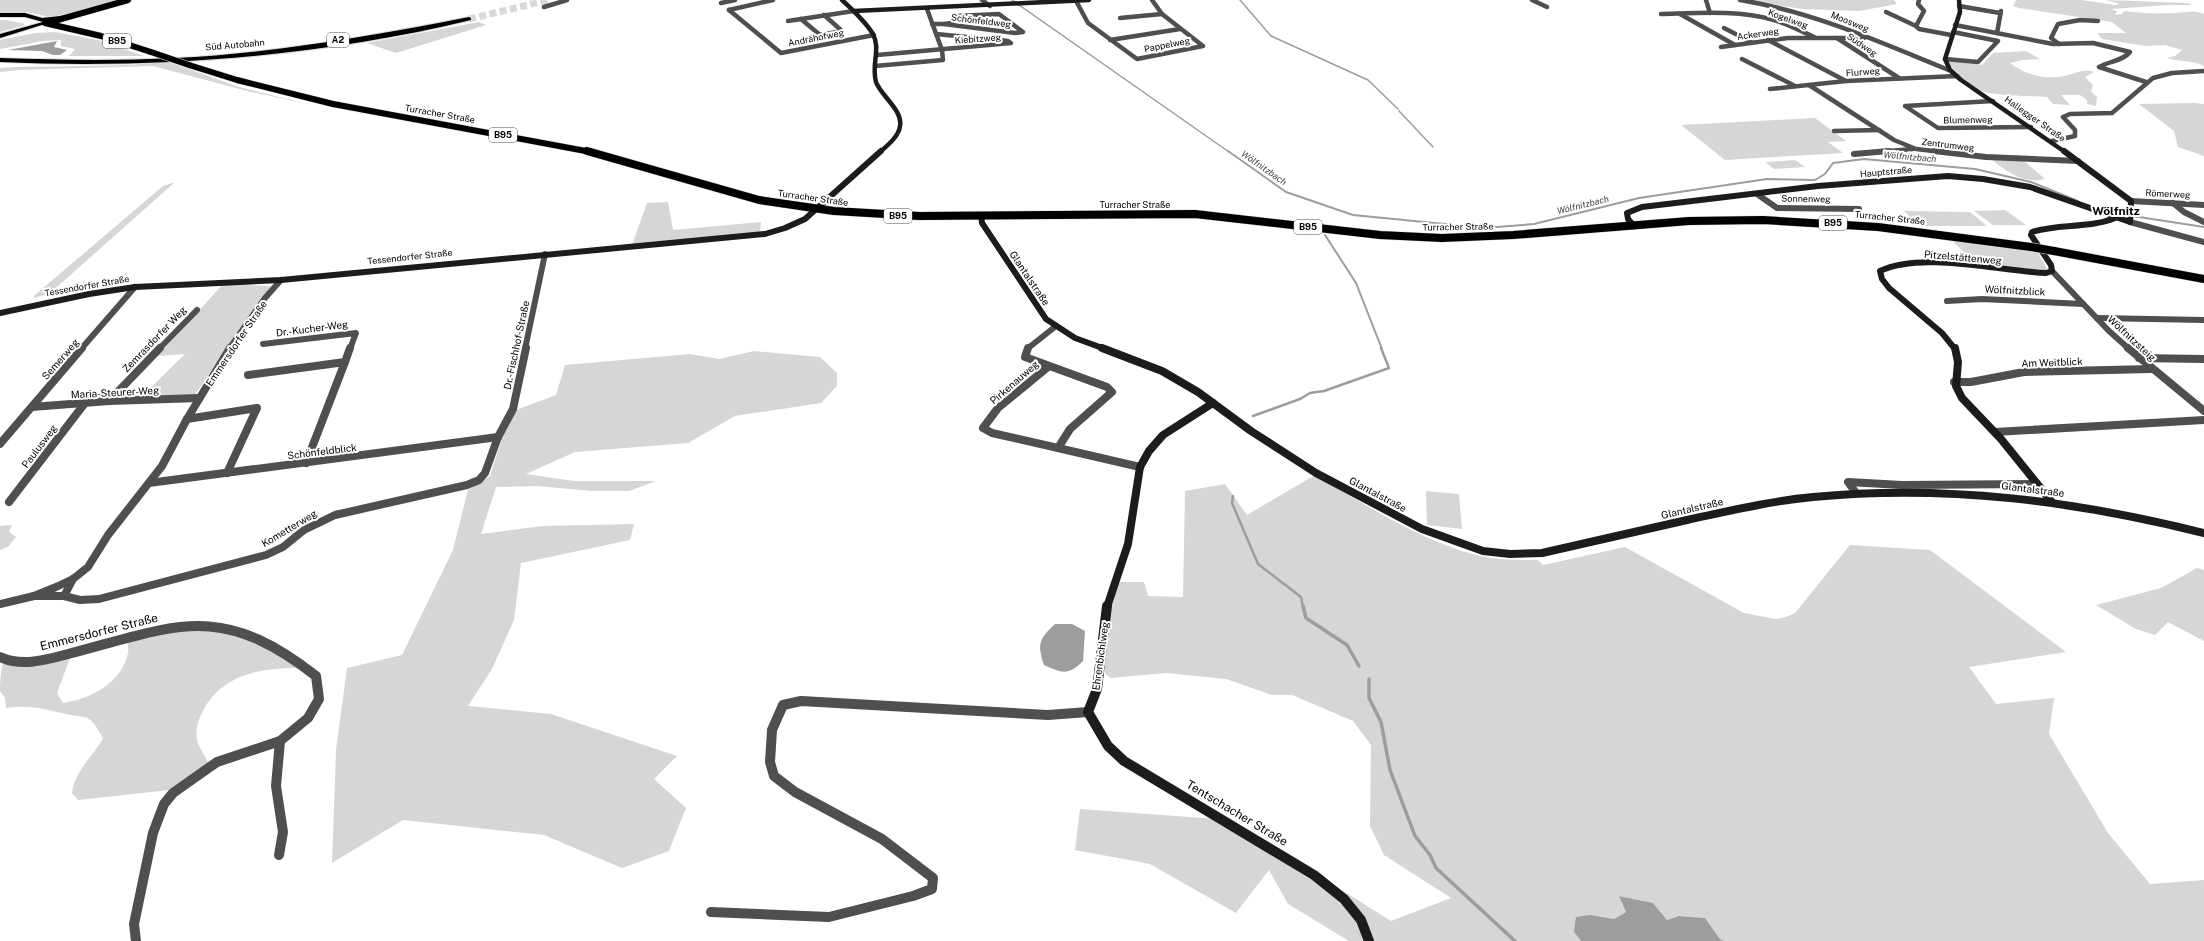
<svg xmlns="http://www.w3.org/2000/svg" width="2204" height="941" viewBox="0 0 2204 941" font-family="'Public Sans',sans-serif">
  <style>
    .green { fill: #d6d6d6 }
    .water { fill: #9d9d9d }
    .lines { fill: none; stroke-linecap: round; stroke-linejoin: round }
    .stream-far3 { stroke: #9d9d9d; stroke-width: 1.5 }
    .stream-far2 { stroke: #9d9d9d; stroke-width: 2 }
    .stream-far1 { stroke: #9d9d9d; stroke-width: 2.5 }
    .stream { stroke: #9d9d9d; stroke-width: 3.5 }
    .highway-tunnel { stroke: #d9d9d9; stroke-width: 7; stroke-dasharray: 7 3.5; stroke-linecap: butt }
    .primary-far1-casing { stroke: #dbdbdb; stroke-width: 7 }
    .primary-casing { stroke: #dbdbdb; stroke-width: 9 }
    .highway-casing { stroke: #dbdbdb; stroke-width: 2 }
    .street-far3 { stroke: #4f4f4f; stroke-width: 4.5 }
    .street-far2 { stroke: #4f4f4f; stroke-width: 6 }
    .street-far1 { stroke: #4f4f4f; stroke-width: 8 }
    .street { stroke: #4f4f4f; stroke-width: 10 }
    .secondary-far3 { stroke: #1c1c1c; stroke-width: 4.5 }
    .secondary-far2 { stroke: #1c1c1c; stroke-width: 6 }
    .secondary-far1 { stroke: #1c1c1c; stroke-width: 8 }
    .secondary { stroke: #1c1c1c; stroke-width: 10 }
    .primary-far1 { stroke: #000; stroke-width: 6 }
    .primary { stroke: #000; stroke-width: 8 }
    .highway { fill: #000; fill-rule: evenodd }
    .primary-bridge-far1-casing { stroke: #dbdbdb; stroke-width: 7; stroke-linecap: butt }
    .primary-bridge-casing { stroke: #dbdbdb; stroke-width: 9; stroke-linecap: butt }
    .primary-bridge-far1 { stroke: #000; stroke-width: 6 }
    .primary-bridge { stroke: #000; stroke-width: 8 }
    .labels { text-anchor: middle; stroke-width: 4; stroke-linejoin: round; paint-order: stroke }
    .far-street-label { font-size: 9px; fill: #000; stroke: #fff }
    .shield { fill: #fff; stroke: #4c4c4c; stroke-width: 1 }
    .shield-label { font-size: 9px; font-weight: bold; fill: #000 }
    .far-water-label { font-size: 9px; font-style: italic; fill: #3e3e3e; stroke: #fff }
    .street-label { font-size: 10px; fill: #000; stroke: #fff }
    .far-district-label { font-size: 12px; font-weight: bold; fill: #000; stroke: #fff }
    .near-street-label { font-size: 12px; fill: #000; stroke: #fff }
  </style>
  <rect width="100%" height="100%" fill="#fff"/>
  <g class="green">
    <polygon points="0,0 119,0 73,13 50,17 27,12 0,13"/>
    <polygon points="1745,0 1894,0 1897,4 1859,11 1802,9"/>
    <path d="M2016,0H2081L2115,5L2120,4L2106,0L2187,3L2192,5H2169L2111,9L2117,11L2115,15L2122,14L2124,11C2141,13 2156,14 2173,13C2185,13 2193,9 2204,14V66C2192,60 2180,62 2167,58L2175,56L2182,50L2165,45L2146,46L2102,39L2097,33H2126L2112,22L2019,8L2013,6Z"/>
    <polygon points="0,20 7,20 25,24 22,26 0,32"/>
    <polygon points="479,22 486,25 396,53 367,43"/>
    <polygon points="55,32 98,40 144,56 69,56 75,49 61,46 61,40 43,41 0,49 0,40 35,33"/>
    <path d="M2026,51L2040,59L2022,60L2010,63C2026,75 2044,80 2064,76C2073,74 2085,68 2094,72L2085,77L2093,85L2091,92L2097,97L2096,106L2087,104V100L2080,95H2061L2070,105L2053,104L2047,97C2033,96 1993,96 1982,91C1969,85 1954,74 1948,61L1982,65L1993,53Z"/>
    <polygon points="162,62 172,63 239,87 311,105 247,91 153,66 20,70 0,72 0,68 14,67 131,65"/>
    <polygon points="2194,103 2204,104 2204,156 2178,147 2174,131 2139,104"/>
    <polygon points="1815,118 1846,141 1828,142 1843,153 1725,160 1681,125"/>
    <polygon points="1795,160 1805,167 1774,169 1765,162"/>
    <path d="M1992,160L2024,161L2045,179C2024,184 2007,172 1992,160Z"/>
    <polygon points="175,182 49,294 33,298 35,295 163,186"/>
    <polygon points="668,202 673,230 761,222 760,233 632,245 647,203"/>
    <polygon points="2005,210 2026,225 1993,225 1974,211"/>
    <polygon points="1904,211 1970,212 1987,226 1920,226"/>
    <polygon points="1948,237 2037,251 2047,269 2043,271 1979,266"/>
    <polygon points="223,284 271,286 194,396 141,397 185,354 158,356"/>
    <polygon points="754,351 820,357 837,373 837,386 821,403 735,416 688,443 575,452 526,474 574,481 656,481 629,491 592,491 537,486 496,487 481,534 542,526 634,524 630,540 521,563 514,620 492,669 468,706 551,714 677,756 654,779 686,808 669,851 622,868 544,835 403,820 332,863 336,750 347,668 402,655 453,550 468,490 490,476 502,438 516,410 556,395 565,365 690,354 719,359"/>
    <path d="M1315,475C1364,504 1435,550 1492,558C1507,560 1523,560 1538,560L1543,565L1625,547L1744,613L1776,619L1786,617L1795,613L1850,545L1930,550L2066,652L1969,667L1996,704L2054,698L2049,734L2108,833L2150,884L2204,880V941H1724L1720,939L1705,918L1679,916L1667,920L1653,903L1619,896L1626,912L1614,919L1591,915L1574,932L1581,941H1349L1288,904L1269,870L1236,913L1150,864L1075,850L1080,809L1230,820L1391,921L1451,898L1384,855L1370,826L1371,745L1353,721L1292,695H1272L1226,679L1166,673L1111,678L1105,674V665L1112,600L1118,582H1144L1148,596L1183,597L1185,491L1225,484L1247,515Z"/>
    <polygon points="1426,491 1459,494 1462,529 1427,525"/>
    <polygon points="12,525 9,532 16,537 8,547 0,550 0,526"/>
    <polygon points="2197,568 2204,570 2204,641 2168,622 2155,635 2136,629 2096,605 2161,588"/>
    <path d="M186,626L248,635L297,668C260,668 221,675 203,711C198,721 194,731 198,743C199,748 207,758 210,767L170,790L78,800L72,793C74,773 93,755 103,739C101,734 94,722 89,719C85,716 76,716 71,715C46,710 32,704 6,708L5,698L0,691C0,682 1,667 4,660L70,658L57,693L63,703C90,699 122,683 128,653C129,648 127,642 127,637Z"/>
  </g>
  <g class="water">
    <polygon points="57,41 54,47 67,50 60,55 53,55 42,51 8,50"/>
    <path d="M1055,624H1072L1085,631L1083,661C1068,676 1062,673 1044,665C1037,644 1039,639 1055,624Z"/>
    <polygon points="1619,896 1653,903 1667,920 1679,916 1705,918 1720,939 1724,941 1581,941 1574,932 1576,917 1591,915 1614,919 1626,912"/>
  </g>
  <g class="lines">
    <g class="stream-far3">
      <polyline points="1012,0 1229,152"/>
      <polyline points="1240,0 1271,36 1368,80 1398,109"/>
      <polyline points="1399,111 1433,147"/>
    </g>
    <g class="stream-far2">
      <polyline points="1228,151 1286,192 1353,215 1465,226 1497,227 1534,224 1639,198 1767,179 1815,180 1825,174 1833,163 1864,159 1975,169 2031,182 2078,201"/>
      <polyline points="2113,213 2204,227"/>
      <polyline points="1325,235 1356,283 1382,349"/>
    </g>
    <g class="stream-far1">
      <polyline points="1253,416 1300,399 1310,393 1324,391 1389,368 1381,348"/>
      <polyline points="1233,496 1232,503 1258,564 1301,597 1303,607"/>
    </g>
    <g class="stream">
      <polyline points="1303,606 1306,618 1347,645 1359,666"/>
      <polyline points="1369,679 1369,698 1381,722 1390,770 1415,836 1430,855 1436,868 1515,941"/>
    </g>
    <polyline class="highway-tunnel" points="469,19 549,0"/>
    <defs>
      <g id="primary-far1">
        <polyline points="45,23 101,36 151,52"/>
        <polyline points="47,23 128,0"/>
        <polyline points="189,65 237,80 333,104 591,152"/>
      </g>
      <g id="primary">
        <polyline points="587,151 759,200 834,211 919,216 1195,214 1380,235 1442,238 1513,235 1689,221 1763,220 1878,227 2031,247"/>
        <polyline points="2054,251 2204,279"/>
      </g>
      <g id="highway">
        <polygon points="0,13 25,13 42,18 70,15 73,17 53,20 54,23 48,23 0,38 0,34 43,22 25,17 0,17"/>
        <path d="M469,17L471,18V20C318,57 157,69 0,62V58C59,60 117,61 175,58C274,53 372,36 469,17Z"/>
      </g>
    </defs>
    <use href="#primary-far1" class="primary-far1-casing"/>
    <use href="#primary" class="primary-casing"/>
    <use href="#highway" class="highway-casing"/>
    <g class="street-far3">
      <polyline points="982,0 990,6"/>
      <polyline points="1532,0 1547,7"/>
      <polyline points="1706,0 1710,13"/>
      <path d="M1740,0C1814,12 1882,43 1951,71"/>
      <polyline points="1919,0 1918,4 1924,11 1916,26 1919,29 1951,35"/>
      <polyline points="1076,1 1088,23 1137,59 1203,46 1162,14 1152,0"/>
      <polyline points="721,3 735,0"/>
      <polyline points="1959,6 2000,13"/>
      <polyline points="544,7 567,0"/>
      <polyline points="729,10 781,53 874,35"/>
      <polyline points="729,10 773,0"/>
      <polyline points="1886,12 1916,26"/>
      <polygon points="999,14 1023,32 1015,33 944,24 951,23 957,16"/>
      <path d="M1661,14C1699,13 1738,10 1774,20C1788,24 1801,31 1814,37"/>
      <polyline points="1680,14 1735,45"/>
      <polyline points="1120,18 1162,14"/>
      <polyline points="801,19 820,35 842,31 824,15"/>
      <polyline points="788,21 854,11"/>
      <polyline points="932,24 944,24"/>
      <path d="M1955,25L2053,44L2093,43L2130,52C2123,61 2109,61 2099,67L2146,82"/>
      <polyline points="1724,28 1751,42"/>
      <polyline points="1997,33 2001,11"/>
      <polyline points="1837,38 1899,78"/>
      <polyline points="1110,40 1180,29"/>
      <polyline points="1768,40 1846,81"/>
      <polyline points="2059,44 2051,38 2058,24 2080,20 2098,21"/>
      <polyline points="1721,47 1788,38 1864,38"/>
      <polyline points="877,55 1011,43 1008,41 936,34"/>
      <polyline points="1742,59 1795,86"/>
      <polyline points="1945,59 1978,62 1998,41 1953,32"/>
      <polyline points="875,66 943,60 942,50 927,9"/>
      <polyline points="1809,85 1894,140 1916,149 1942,152"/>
      <polyline points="1770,89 1846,81 1957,76"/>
      <polyline points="1993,101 1905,106 1938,128 2031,127"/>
      <polyline points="1834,131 1879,130"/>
      <polyline points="2052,141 2075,136 2075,130 2063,117 2070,114 2112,113 2153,78 2172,73 2204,71"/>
      <polyline points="1877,152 1913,149"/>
    </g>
    <g class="street-far2">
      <polyline points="1934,151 1986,157 2078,161"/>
      <polyline points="1854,154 1889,151"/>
      <polyline points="1757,194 1777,208 1859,209"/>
      <polyline points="2131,201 2204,205"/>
      <polyline points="2173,203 2184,212 2204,222"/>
      <polyline points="2130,222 2204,242"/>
      <polyline points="2052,271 2108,330 2129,349"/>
      <polyline points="1947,301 1982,299 2083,304"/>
      <polyline points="2097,318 2204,320"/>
      <polyline points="263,344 356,333 350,349"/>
      <polyline points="81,349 135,287"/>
      <polyline points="159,349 197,310"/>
      <polyline points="229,349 265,298 281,280"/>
      <polyline points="525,349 545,254"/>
      <polyline points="1027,349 1056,326"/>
    </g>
    <g class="street-far1">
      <polyline points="1028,348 1025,357 1107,387 1112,392 1070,429 1058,448 1140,467"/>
      <polyline points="2128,348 2204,411"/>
      <polyline points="2139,358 2204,359"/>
      <polyline points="345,362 350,348"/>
      <polyline points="1048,367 998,408 983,428 992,433 1058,448"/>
      <polyline points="248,375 345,362 306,463"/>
      <polyline points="1954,382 1971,382 2024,372 2151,369"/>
      <polyline points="109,401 160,348"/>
      <polyline points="32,407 109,401 199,398"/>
      <polyline points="187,419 257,408 227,473"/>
      <polyline points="1995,432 2204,420"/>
      <polyline points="0,444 82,348"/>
      <polyline points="149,483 498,437"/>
      <polyline points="1856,493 1848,482 1902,485 2037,484"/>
      <polyline points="9,502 85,403"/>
      <polyline points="34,596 64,596 80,600 99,599 266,555 283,547 304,530 335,515 467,485 479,480 485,473 498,437 513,409 526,348"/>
      <polyline points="64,596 73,579"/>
      <polyline points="0,604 34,596 56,587 73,579 88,567 108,535 162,466 187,419 230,348"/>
    </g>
    <g class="street">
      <path d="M0,657C23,667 45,660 68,654C176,626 219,600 316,676L319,699L308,718L280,741L217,762L173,793L164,804L153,833L134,924L136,941"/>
      <polyline points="279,855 283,832 276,786 280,741"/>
      <polyline points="711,912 829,917 913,896 932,889 933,878 882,839 795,792 774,776 770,762 772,730 783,705 801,701 1048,715 1088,712"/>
    </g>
    <g class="secondary-far3">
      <path d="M842,0C853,10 865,21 873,34C881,49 871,65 876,82C881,96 903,110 900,126C899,136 888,145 880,152"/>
      <polyline points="1959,0 1960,12 1945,59 1950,70 1961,80 2065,152"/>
      <polyline points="854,11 1089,0"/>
    </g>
    <g class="secondary-far2">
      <polyline points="981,216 982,223 1046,319 1075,338 1105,349"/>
      <polyline points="1634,226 1628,219 1627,213 1642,207 1818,186 1948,176 1983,179 2030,187 2130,222 2131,201 2064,151"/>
      <polyline points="0,313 89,294 135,287 281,280 765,234 785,228 805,219 881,151"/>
      <path d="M1955,349L1942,333L1889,288L1882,279L1880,271C1922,251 1999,271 2046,273L2052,271L2051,265L2031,235L2032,232C2059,223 2088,229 2115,218"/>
    </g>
    <g class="secondary-far1">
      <path d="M1102,348L1162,371L1198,392L1251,431L1316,473L1422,529L1483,551L1510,554L1542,553C1590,542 1639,531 1687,520C1729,511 1770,501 1813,497C1946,484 2075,501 2204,533"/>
      <polyline points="1955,348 1958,362 1956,386 1962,398 2001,439 2051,501"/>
      <polyline points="1107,607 1128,544 1140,467 1149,451 1163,435 1213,403"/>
    </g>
    <polyline class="secondary" points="1107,606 1097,689 1088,712 1108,746 1124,761 1314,875 1344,899 1361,920 1369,941"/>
    <use href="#primary-far1" class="primary-far1"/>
    <use href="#primary" class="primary"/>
    <use href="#highway" class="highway"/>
    <defs>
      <polyline id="primary-bridge-far1" points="151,52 189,65"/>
      <polyline id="primary-bridge" points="2031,247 2054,251"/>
    </defs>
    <use href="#primary-bridge-far1" class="primary-bridge-far1-casing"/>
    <use href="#primary-bridge" class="primary-bridge-casing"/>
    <use href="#primary-bridge-far1" class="primary-bridge-far1"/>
    <use href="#primary-bridge" class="primary-bridge"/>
  </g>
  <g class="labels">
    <g class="far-street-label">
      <text transform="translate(1788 19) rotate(20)" y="3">Kogelweg</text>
      <text transform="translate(981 21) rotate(7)" y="3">Schönfeldweg</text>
      <text transform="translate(1850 22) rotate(22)" y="3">Moosweg</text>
      <text transform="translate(1758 34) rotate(-8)" y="3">Ackerweg</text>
      <text transform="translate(816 38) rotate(-11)" y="3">Andrähofweg</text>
      <text transform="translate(978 39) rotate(-4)" y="3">Kiebitzweg</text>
      <text transform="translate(235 45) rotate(-5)" y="3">Süd Autobahn</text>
      <text transform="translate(1167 45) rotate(-11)" y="3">Pappelweg</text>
      <text transform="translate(1862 45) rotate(34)" y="3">Südweg</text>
      <text transform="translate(1863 72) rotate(-4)" y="3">Flurweg</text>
      <text transform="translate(440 114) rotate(10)" y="3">Turracher Straße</text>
      <text transform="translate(2035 119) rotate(35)" y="3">Hallegger Straße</text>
      <text transform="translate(1968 120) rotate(-1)" y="3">Blumenweg</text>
      <text transform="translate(1948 145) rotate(7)" y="3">Zentrumweg</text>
      <text transform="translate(1886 172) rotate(-5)" y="3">Hauptstraße</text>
      <text transform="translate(2168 194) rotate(3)" y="3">Römerweg</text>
      <text transform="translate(813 198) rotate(8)" y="3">Turracher Straße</text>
      <text transform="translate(1806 199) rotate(1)" y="3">Sonnenweg</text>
      <text x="1135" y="208">Turracher Straße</text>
      <text transform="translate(1890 218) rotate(6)" y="3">Turracher Straße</text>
      <text transform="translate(1458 227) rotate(-1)" y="3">Turracher Straße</text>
      <text transform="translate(410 257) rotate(-6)" y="3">Tessendorfer Straße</text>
      <text transform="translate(87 286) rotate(-10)" y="3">Tessendorfer Straße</text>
    </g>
    <g class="shield">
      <rect x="327" y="33" width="22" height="14" rx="3"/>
      <rect x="103" y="34" width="28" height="14" rx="3"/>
      <rect x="489" y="128" width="28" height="14" rx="3"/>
      <rect x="884" y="209" width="28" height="14" rx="3"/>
      <rect x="1819" y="216" width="28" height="14" rx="3"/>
      <rect x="1294" y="220" width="28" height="14" rx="3"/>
    </g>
    <g class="shield-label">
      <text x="338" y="43">A2</text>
      <text x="117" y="44">B95</text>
      <text x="503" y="138">B95</text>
      <text x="898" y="219">B95</text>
      <text x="1833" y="226">B95</text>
      <text x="1308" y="230">B95</text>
    </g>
    <g class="far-water-label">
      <text transform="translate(1910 157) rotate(5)" y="3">Wölfnitzbach</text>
      <text transform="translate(1264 168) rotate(35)" y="3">Wölfnitzbach</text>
      <text transform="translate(1583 205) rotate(-14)" y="3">Wölfnitzbach</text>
    </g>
    <g class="street-label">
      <text transform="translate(1963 257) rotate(5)" y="4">Pitzelstättenweg</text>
      <text transform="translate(1030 278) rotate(56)" y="4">Glantalstraße</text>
      <text transform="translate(2015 290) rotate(3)" y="4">Wölfnitzblick</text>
      <text transform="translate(312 328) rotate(-7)" y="4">Dr.-Kucher-Weg</text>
      <text transform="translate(2132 338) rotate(43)" y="4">Wölfnitzsteig</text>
      <text transform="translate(154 339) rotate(-46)" y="4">Zemrasdorfer Weg</text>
      <text transform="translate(236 343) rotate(-56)" y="4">Emmersdorfer Straße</text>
      <text transform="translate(516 345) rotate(-78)" y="4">Dr.-Fischhof-Straße</text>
      <text transform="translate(60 359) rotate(-49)" y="4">Semerweg</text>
      <text transform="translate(2052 362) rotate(-2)" y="4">Am Weitblick</text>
      <text transform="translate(1014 382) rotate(-41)" y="4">Pirkenauweg</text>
      <text transform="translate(115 392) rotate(-3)" y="4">Maria-Steurer-Weg</text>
      <text transform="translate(39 446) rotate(-53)" y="4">Paulusweg</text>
      <text transform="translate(322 451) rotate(-7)" y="4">Schönfeldblick</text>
      <text transform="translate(2033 489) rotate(7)" y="4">Glantalstraße</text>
      <text transform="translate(1378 494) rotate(28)" y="4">Glantalstraße</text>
      <text transform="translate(1692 508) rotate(-13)" y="4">Glantalstraße</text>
      <text transform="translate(289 528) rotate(-31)" y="4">Kometterweg</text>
      <text transform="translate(1100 656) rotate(-82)" y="4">Ehrenbichlweg</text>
    </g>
    <g class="far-district-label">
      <text x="2116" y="215">Wölfnitz</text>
    </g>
    <g class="near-street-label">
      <text transform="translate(99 632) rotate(-14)" y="4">Emmersdorfer Straße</text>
      <text transform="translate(1237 813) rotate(31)" y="4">Tentschacher Straße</text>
    </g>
  </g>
</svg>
